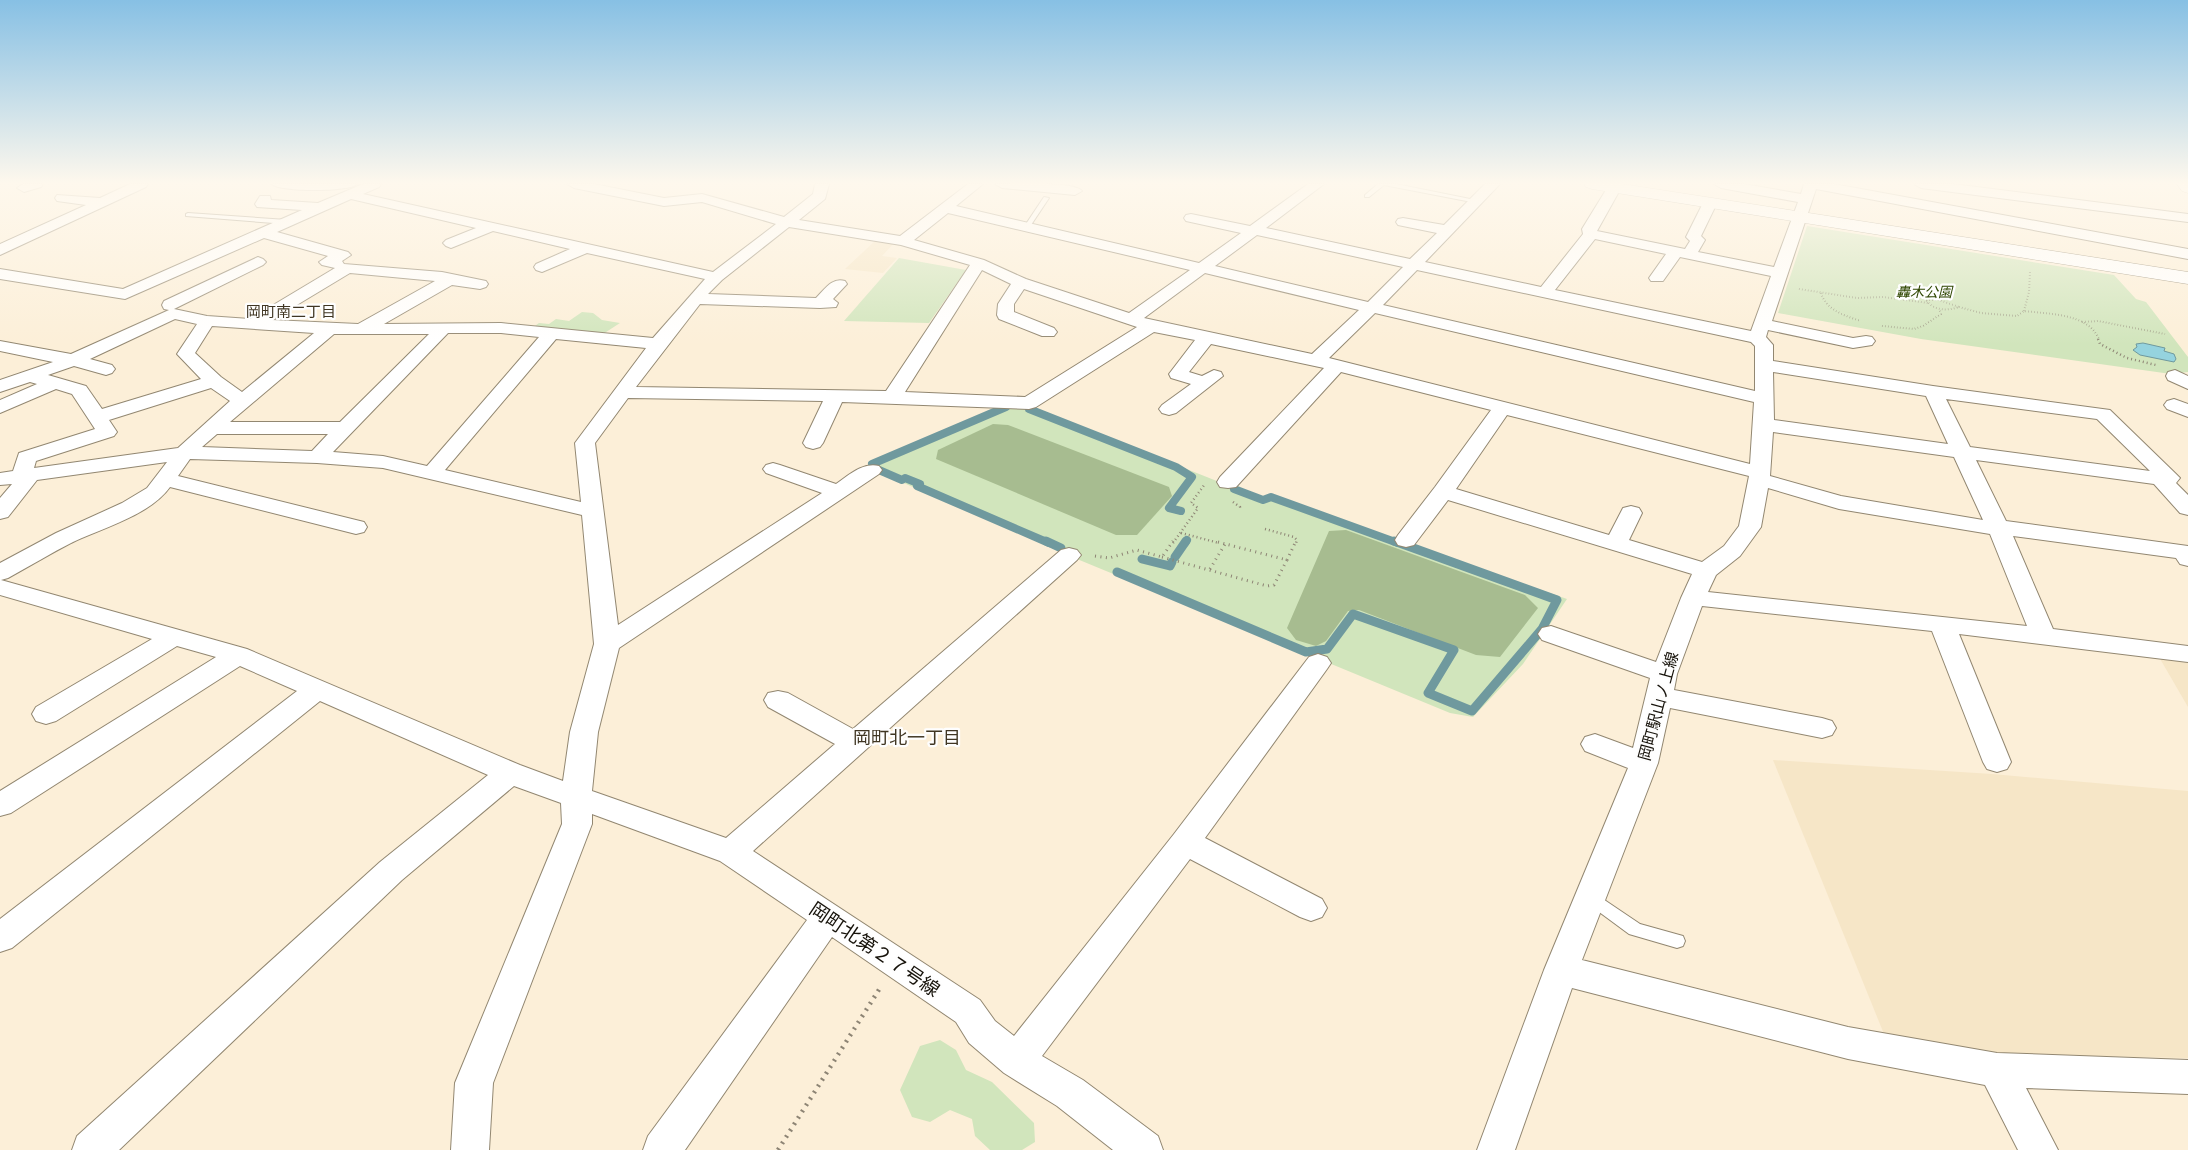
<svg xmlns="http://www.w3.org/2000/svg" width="2188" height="1150" viewBox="0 0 2188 1150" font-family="Lora,'Noto Sans JP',serif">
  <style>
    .built { fill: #f6e6c7 }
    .green { fill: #d1e5bc }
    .forest { fill: #a7bc90 }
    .water { fill: #95d3de; stroke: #6f999e }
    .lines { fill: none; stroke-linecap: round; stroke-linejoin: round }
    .stream-far1 { stroke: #6f999e; stroke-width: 8 }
    .stream { stroke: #6f999e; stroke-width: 9 }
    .service-casing { stroke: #928771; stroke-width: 2 }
    .minor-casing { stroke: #928771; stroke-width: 2 }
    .tertiary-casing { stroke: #928771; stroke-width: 1 }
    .primary-casing { stroke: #928771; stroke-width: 1 }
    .path-far3 { stroke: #8d8474; stroke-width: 2; stroke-dasharray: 0.5 2.5; stroke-linecap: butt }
    .path-far2 { stroke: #8d8474; stroke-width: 2.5; stroke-dasharray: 1 3; stroke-linecap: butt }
    .path-far1 { stroke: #8d8474; stroke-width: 3; stroke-dasharray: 1 4.5; stroke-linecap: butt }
    .path { stroke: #8d8474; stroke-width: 4.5; stroke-dasharray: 2 5.5; stroke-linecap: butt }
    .service { fill: #fff; fill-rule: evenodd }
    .minor { fill: #fff; fill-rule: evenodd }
    .tertiary { fill: #fff; fill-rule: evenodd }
    .primary { fill: #fff; fill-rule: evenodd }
    .labels { text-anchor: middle; stroke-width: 4.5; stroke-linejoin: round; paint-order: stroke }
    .far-park-label { font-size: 14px; font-style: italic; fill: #2e4601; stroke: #fefefe }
    .far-neighbourhood-label { font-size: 15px; fill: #403623; stroke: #fefefe }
    .street-label { font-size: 16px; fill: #16120a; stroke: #fefefe }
    .neighbourhood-label { font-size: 18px; fill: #403623; stroke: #fefefe }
    .near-street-label { font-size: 19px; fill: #16120a; stroke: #fefefe }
  </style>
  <rect width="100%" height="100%" fill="#fcefd8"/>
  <g class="built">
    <polygon points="875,241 894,243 882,256 897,258 883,273 845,269"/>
    <polygon points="2159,657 2188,661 2188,707"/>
    <polygon points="1773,760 1992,774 2188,791 2188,1058 1978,1054 1886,1039"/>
  </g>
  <g class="green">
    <polygon points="1807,226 2114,275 2136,299 2146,302 2188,357 2188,372 2171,374 1921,339 1778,313"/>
    <polygon points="899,258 966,270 929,323 844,321"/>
    <polygon points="582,312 593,313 602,320 620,323 603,334 532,328 539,323 549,324 556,319 569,321"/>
    <polygon points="1010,405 1036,409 1262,499 1269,495 1567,599 1523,664 1473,717 1450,713 1077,559 865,466"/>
    <polygon points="940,1040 956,1050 966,1070 992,1082 1034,1123 1035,1142 1022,1150 990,1150 975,1136 972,1119 950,1110 930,1122 912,1117 900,1090 920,1046"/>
  </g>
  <g class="forest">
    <polygon points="993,424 1008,425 1169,487 1172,496 1137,535 1116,535 936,459 938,450"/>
    <polygon points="1346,530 1525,595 1538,608 1500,657 1476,655 1359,610 1348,611 1326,641 1316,646 1296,640 1287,628 1329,531"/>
  </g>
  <polygon class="water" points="2143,343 2165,348 2164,351 2174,354 2176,359 2174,362 2140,355 2133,350 2137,347 2136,344"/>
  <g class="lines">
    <g class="stream-far1">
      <polyline points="1029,409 1176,467 1192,477 1169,508 1181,511"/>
      <polyline points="872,464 1006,407"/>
      <polyline points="872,467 902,480 905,478 920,484 917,486 1049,543"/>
      <polyline points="1234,489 1263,500 1271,497 1398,543"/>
      <polyline points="1185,543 1187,540"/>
    </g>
    <g class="stream">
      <polyline points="1046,541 1061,548"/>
      <polyline points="1175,557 1186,541"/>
      <polyline points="1142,559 1170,566 1172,562"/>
      <polyline points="1117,572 1306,652 1327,649 1353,614 1454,650 1428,693 1472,711 1542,629 1557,600 1394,541"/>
    </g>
    <defs>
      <g id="service">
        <polygon points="1378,184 1396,184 1480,201 1477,203 1384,185 1369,197 1365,197 1365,195"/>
        <polygon points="1044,197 1049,198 1029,228 1025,228 1024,227"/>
        <polygon points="188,213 287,220 290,222 287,224 186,216 186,214"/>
        <polygon points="1592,893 1597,895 1640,924 1683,936 1685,941 1683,946 1677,948 1629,934 1587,903 1584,899 1587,895"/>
      </g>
      <g id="minor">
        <polygon points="23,184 43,184 41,187 24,192 17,188"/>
        <polygon points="130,184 148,184 146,187 0,255 0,244 86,205 57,201 55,198 57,195 100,198"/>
        <path d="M272,184H357C350,192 279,192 272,184Z"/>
        <path d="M363,184H381L379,187L363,194L713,272L776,224L702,202L664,206L574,188L567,184H594L664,198L702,194L784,217L813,194L815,184H829L825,199L799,220L900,236L968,184H983L956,206L1199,263L1241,233L1186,221L1184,218L1186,215L1191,214L1250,226L1308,184H1324L1266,228L1410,259L1437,233L1398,225L1396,222L1398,219L1403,218L1444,225L1485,184H1500L1425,262L1541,287L1583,234L1582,229L1609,185H1619L1621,188L1597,231L1685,249L1690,241L1686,237L1703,203L1710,199L1717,203L1701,236L1705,240L1698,252L1774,267L1798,202L1721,188L1714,184H1744L1801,194L1804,184H1834L2188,249V259L1816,189L1772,321L1853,338L1866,336L1872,337L1875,341L1872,345L1853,348L1768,330L1766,337L1773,345V361L1933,386L2110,410L2176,474L2180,478L2176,483L2188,495V515L2180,513L2154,484L1976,460L2006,521L2188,546V566L2180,564L2176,558L2013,536L2053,629L2188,646V662L1959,634L2011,762L2007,769L1997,772L1987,769L1983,762L1932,631L1702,606L1677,674L1674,690L1822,718L1832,721L1836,728L1832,735L1822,738L1670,708L1658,763L1582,960L1848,1027L1997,1053L2188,1060V1094L2026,1088L2058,1150H2018L1985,1085L1848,1059L1572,988L1515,1150H1477L1544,970L1628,768L1585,751L1581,744L1585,737L1595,734L1633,748L1650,678L1542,640L1538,634L1542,628L1551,626L1656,662L1681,598L1692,574L1448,500L1414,545L1406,547L1398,545L1395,540L1398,535L1435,487L1491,410L1341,372L1236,487L1228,488L1220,487L1217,482L1220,477L1324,368L1211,344L1189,372L1202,376L1214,370L1221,372L1223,376L1176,413L1169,415L1162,413L1159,409L1162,405L1191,384L1171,378L1169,374L1195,340L1154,332L1036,407L1029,409L842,402L823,443L820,447L813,449L806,447L803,443L823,401L628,398L595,443L618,625L822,493L766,473L763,469L766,465L773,463L780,465L836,484C849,475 863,462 879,466L882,470L879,474L619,648L598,732L592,791L726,838L835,744L768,707L764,700L768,693L778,691L788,693L853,729L1061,550L1069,548L1077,550L1081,555L1077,560L753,851L980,1000L995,1021L1014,1036L1174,834L1309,657L1318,654L1327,657L1331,663L1327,669L1205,838L1322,899L1327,908L1322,917L1311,921L1300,917L1190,859L1042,1056L1083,1080L1158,1136L1163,1150H1113L1057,1106L1004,1073L969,1043L956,1022L832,937L685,1150H643L648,1136L807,920L720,861L592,814V824L493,1083L489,1150H451L455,1083L562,824L561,803L514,786L402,880L119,1150H72L77,1136L380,862L488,775L320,701L12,948L0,952V919L297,691L240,666L11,813L0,816V791L216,657L177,646L56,721L46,724L36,721L32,714L36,707L152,639L0,595V563L56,533L122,503L147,488L167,462L37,480L8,517L0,519V498L12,484L0,485V473L13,471L19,453L95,429L72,394L56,389L0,413V400L37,384L30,382L0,392V380L53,362L0,351V341L71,354L169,310L164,309L162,305L164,301L258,257L263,259L266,262L263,265L174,309L207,316L250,319L335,268L322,265L319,262L328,256L264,238L125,299L0,279V269L123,289L302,210L257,207L255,204L260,196H270L271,200L318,203ZM351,199L476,228L446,240L443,243L446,246L451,248L493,231L570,249L536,264L534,267L536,270L542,272L587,253L705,279L653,338L501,323L384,324L452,285L480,289L486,287L488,284L486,281L442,272L344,264L342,261L351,255L348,252L277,232ZM948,213L1190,270L1129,313L1026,279L984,260L914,240ZM789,227L901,245L970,265L886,391L636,387L700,304L820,308L836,307L838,303L833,299L847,284L845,281C832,277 825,289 816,298L708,294L722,280ZM1257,235L1403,267L1368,302L1215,266ZM1595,239L1666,254L1649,278L1651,281H1663L1680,257L1771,276L1751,331L1555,290ZM982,270L1011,284L998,304L997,315L999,319L1042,336H1054L1057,332L1054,328L1014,312V304L1024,289L1137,327L1025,397L905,392ZM1417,270L1751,342L1755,346V391L1383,305ZM350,273L435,281L358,324L272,320ZM1205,273L1359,310L1312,354L1144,318ZM1375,313L1754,402L1750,464L1329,358ZM175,319L197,324L177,354L201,379L102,409L86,386L48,375L74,366L106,375L112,373L115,369L112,365L90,359ZM212,326L314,333L242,392L221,377L195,353ZM448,333H501L539,337L427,466L383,456L333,452ZM334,334H429L340,422H230ZM556,339L646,348L575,443L581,502L445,470ZM1773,372L1926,396L1948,444L1774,420ZM211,388L230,401L178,448L34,468L36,461L114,436L117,432L109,420ZM1946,399L2097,419L2150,471L1970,447ZM1507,415L1749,476L1739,526L1724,546L1702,562L1629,540L1642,513L1639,508L1631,506L1623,508L1609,535L1456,489ZM1773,432L1954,457L1983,520L1841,496L1770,476ZM217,434H328L312,451L202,447ZM190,459L317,463L383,468L582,515L594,644L570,732L563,781L520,765L247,649L1,580L8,578C30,566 51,553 73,542C103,528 150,515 170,487L356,534L364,532L367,527L364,522L178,476ZM1768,488L1839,509L1990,534L2027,626L1708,592L1716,575L1740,556L1761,527Z"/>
        <path d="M995,184C1010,184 1074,181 1082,191L1075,195L1002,188Z"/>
        <polygon points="1914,184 1953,184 2188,214 2188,222 1921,188"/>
        <polygon points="2175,370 2188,376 2188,389 2168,380 2166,376 2168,372"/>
        <polygon points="2174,399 2188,404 2188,417 2167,409 2164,405 2167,401"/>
      </g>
      <polygon id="tertiary" points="1584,184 1622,184 2188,272 2188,284 1592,189 1586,187"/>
      <polygon id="primary" points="2177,184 2188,184 2188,193 2182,191"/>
    </defs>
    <use href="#service" class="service-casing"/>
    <use href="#minor" class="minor-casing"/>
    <use href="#tertiary" class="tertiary-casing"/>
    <use href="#primary" class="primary-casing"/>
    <g class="path-far3">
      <polyline points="1799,289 1857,298 1883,297 1928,303"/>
      <path d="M1821,293C1826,310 1845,316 1861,321"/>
      <path d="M1926,300H1939L1959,307C1947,311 1934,311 1926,300Z"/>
      <path d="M1959,307L1981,313L2017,316L2024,311C2047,314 2090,313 2099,340"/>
      <polyline points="2024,311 2029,292 2030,272"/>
      <polyline points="2082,322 2098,321 2165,334"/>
      <polyline points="1882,326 1914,329 1923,326 1941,314 1939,309"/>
    </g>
    <g class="path-far2">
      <polyline points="2098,339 2100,344 2127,358 2156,365"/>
      <polyline points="1233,502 1240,507 1239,510"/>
      <polyline points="1265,529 1294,537 1297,540 1296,543"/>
      <polyline points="1181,533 1219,543"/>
      <polyline points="1173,543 1198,508 1191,503 1205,484"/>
    </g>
    <g class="path-far1">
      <polyline points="1095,556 1109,558 1137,550 1162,557 1173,541"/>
      <polyline points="1162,557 1267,586 1274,585 1287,560 1214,541"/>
      <polyline points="1287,560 1296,541"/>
      <polyline points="1210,569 1225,544"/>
    </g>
    <polyline class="path" points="778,1150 880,988"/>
    <use href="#service" class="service"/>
    <use href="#minor" class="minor"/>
    <use href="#tertiary" class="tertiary"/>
    <use href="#primary" class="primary"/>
  </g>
  <linearGradient id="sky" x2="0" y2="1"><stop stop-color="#87c0e4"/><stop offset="0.53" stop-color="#fef8ed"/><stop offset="1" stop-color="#fef8ed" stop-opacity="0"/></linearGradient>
  <rect width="2188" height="345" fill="url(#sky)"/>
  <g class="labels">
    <g class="far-park-label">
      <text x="1924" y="297">轟木公園</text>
    </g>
    <g class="far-neighbourhood-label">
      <text x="291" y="317">岡町南二丁目</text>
    </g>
    <g class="street-label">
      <text transform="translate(1658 706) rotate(-75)" y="6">岡町駅山ノ上線</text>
    </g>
    <g class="neighbourhood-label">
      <text x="907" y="744">岡町北一丁目</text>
    </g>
    <g class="near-street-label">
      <text transform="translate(875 949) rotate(34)" y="7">岡町北第２７号線</text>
    </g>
  </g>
</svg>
